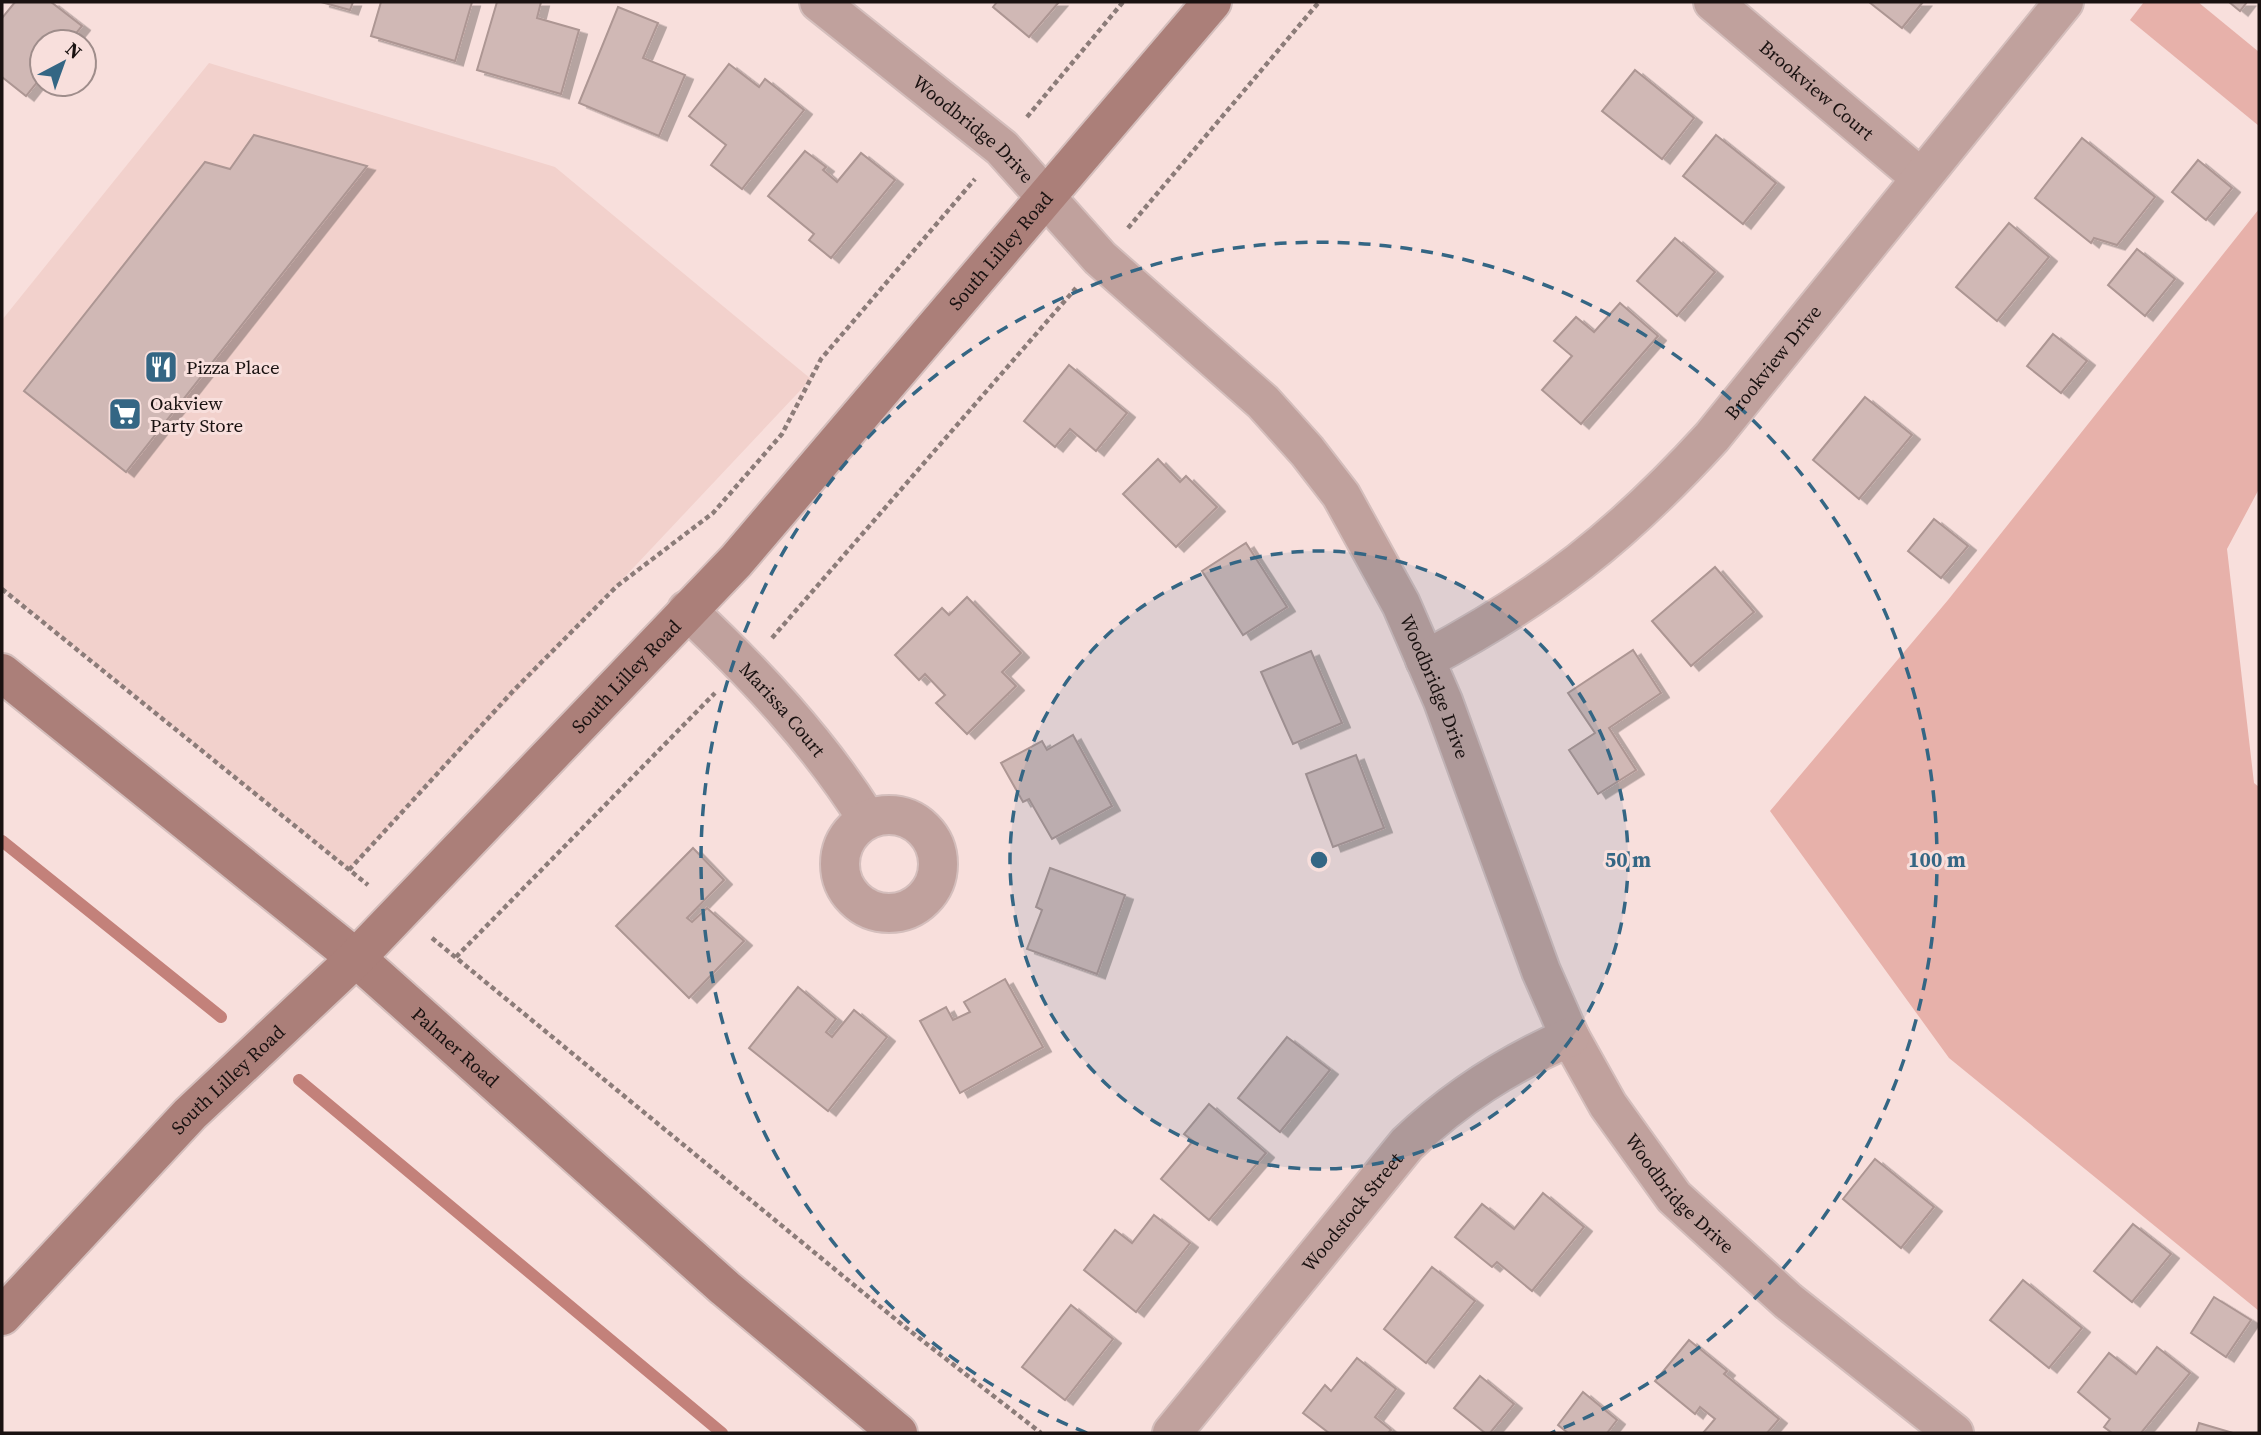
<svg xmlns="http://www.w3.org/2000/svg" width="2261" height="1435" viewBox="0 0 2261 1435" font-family="'Source Serif 4',serif">
  <style>
    .built { fill: #f2d1cc }
    .green { fill: #e7b1aa }
    .lines { fill: none; stroke-linecap: round; stroke-linejoin: round }
    .stream { stroke: #c3817a; stroke-width: 12 }
    .building { fill: #d0b8b5; stroke: #ad9693; stroke-width: 2; filter: url(#shadow) }
    .street-casing { stroke: #d4bebc; stroke-width: 42 }
    .secondary-casing { stroke: #d4bebc; stroke-width: 42 }
    .path { stroke: #8c7c79; stroke-width: 4.5; stroke-dasharray: 5 3.5; stroke-linecap: butt }
    .street { stroke: #c0a19d; stroke-width: 38 }
    .secondary { stroke: #ab7f79; stroke-width: 38 }
    .ring { fill: none; stroke: #346684; stroke-width: 3.5; stroke-dasharray: 12 9 }
    .labels { text-anchor: middle; stroke-width: 6; stroke-linejoin: round; paint-order: stroke }
    .street-label { font-size: 19px; fill: #1a1211; stroke: #f8dfdc }
    .poi-label { font-size: 19px; fill: #1a1211; stroke: #f8dfdc; text-anchor: start }
    .centre { fill: #346684; stroke: #f8dfdc; stroke-width: 3.5 }
    .ring-label { font-size: 21px; text-anchor: middle; font-weight: bold; fill: #346684; stroke: #f8dfdc; stroke-width: 6; stroke-linejoin: round; paint-order: stroke }
  </style>
  <defs>
    <filter id="shadow"><feDropShadow dx="8" dy="4.5" stdDeviation="0" flood-color="#0004"/></filter>
  </defs>
  <rect width="100%" height="100%" fill="#f8dfdc"/>
  <polygon class="built" points="209,63 555,167 811,379 349,870 2,588 2,320"/>
  <g class="green">
    <polygon points="2144,2 2198,2 2259,52 2259,126 2130,20"/>
    <polygon points="2259,209 2259,489 2227,549 2254,783 2259,787 2259,1311 1949,1058 1770,811 1948,600"/>
  </g>
  <g class="lines">
    <g class="stream">
      <polyline points="2,841 221,1017"/>
      <polyline points="299,1080 722,1433"/>
    </g>
  </g>
  <g class="building">
    <polygon points="15,2 51,2 82,26 69,42 42,42 42,76 26,96 2,77 2,18"/>
    <polygon points="321,2 353,2 350,10"/>
    <polygon points="381,2 472,2 455,61 371,36"/>
    <polygon points="497,2 541,2 537,18 579,30 561,94 477,70"/>
    <polygon points="997,2 1059,2 1029,37 993,7"/>
    <polygon points="1869,2 1923,2 1902,28"/>
    <polygon points="2229,2 2247,2 2240,11"/>
    <polygon points="618,7 658,23 643,58 685,75 659,136 579,103"/>
    <polygon points="729,64 759,87 765,79 804,110 742,189 711,165 726,145 689,116"/>
    <polygon points="1635,70 1694,118 1662,159 1602,111"/>
    <polygon points="254,135 367,166 126,472 24,391 205,162 230,169"/>
    <polygon points="1716,135 1776,183 1743,224 1683,176"/>
    <polygon points="2082,138 2155,197 2117,245 2094,238 2091,243 2035,198"/>
    <polygon points="805,151 826,167 823,170 837,182 861,153 895,180 831,258 809,240 814,234 768,196"/>
    <polygon points="2198,160 2232,188 2206,220 2172,192"/>
    <polygon points="2009,223 2049,257 1997,321 1956,287"/>
    <polygon points="1675,238 1715,272 1677,316 1637,281"/>
    <polygon points="2137,249 2175,279 2145,316 2108,285"/>
    <polygon points="1620,303 1658,336 1581,424 1542,390 1572,356 1554,341 1576,317 1594,332"/>
    <polygon points="2053,334 2087,361 2061,393 2027,366"/>
    <polygon points="1069,365 1127,413 1096,451 1070,429 1055,447 1024,421"/>
    <polygon points="1865,397 1912,435 1859,499 1813,460"/>
    <polygon points="1158,459 1180,482 1186,476 1217,507 1176,547 1123,494"/>
    <polygon points="1934,519 1968,546 1941,578 1908,551"/>
    <polygon points="1246,543 1287,607 1243,635 1202,571"/>
    <polygon points="1715,567 1754,612 1691,666 1652,621"/>
    <polygon points="967,597 1021,653 1002,672 1016,686 967,734 936,703 945,695 925,674 919,680 895,655 942,608 949,615"/>
    <polygon points="1633,650 1661,693 1609,728 1636,770 1598,794 1569,750 1595,733 1568,693"/>
    <polygon points="1311,651 1342,723 1293,744 1261,672"/>
    <polygon points="1073,735 1112,806 1052,839 1029,799 1023,802 1001,763 1042,741 1047,750"/>
    <polygon points="1356,755 1384,828 1333,847 1306,774"/>
    <polygon points="693,848 724,880 687,918 692,922 707,908 744,941 689,998 616,926"/>
    <polygon points="1050,868 1125,895 1097,974 1027,949 1042,910 1036,907"/>
    <polygon points="1005,979 1043,1047 960,1093 920,1021 946,1007 953,1020 970,1012 964,1002"/>
    <polygon points="798,987 836,1019 826,1032 832,1037 854,1010 887,1037 828,1111 749,1048"/>
    <polygon points="1287,1037 1330,1070 1280,1132 1238,1098"/>
    <polygon points="1209,1104 1266,1153 1209,1220 1161,1179 1193,1141 1184,1134"/>
    <polygon points="1875,1159 1934,1207 1901,1248 1843,1199"/>
    <polygon points="1543,1193 1584,1227 1532,1291 1497,1262 1492,1267 1455,1237 1482,1204 1514,1229"/>
    <polygon points="1154,1215 1190,1243 1136,1312 1084,1270 1115,1230 1132,1243"/>
    <polygon points="2133,1224 2171,1254 2132,1302 2094,1271"/>
    <polygon points="1432,1267 1475,1301 1426,1363 1384,1329"/>
    <polygon points="2023,1280 2082,1328 2049,1368 1990,1320"/>
    <polygon points="2214,1297 2251,1320 2226,1357 2191,1333"/>
    <polygon points="1071,1305 1113,1339 1065,1400 1022,1367"/>
    <polygon points="1689,1340 1727,1371 1724,1374 1779,1419 1767,1433 1703,1433 1715,1419 1700,1407 1695,1414 1655,1381"/>
    <polygon points="2157,1347 2190,1373 2141,1433 2112,1433 2104,1427 2110,1419 2078,1392 2109,1353 2136,1374"/>
    <polygon points="1357,1358 1396,1389 1375,1417 1391,1430 1388,1433 1329,1433 1303,1413 1325,1385 1331,1391"/>
    <polygon points="1480,1376 1514,1404 1490,1433 1485,1433 1454,1408"/>
    <polygon points="1583,1392 1617,1420 1607,1433 1568,1433 1558,1425"/>
    <polygon points="2199,1423 2233,1433 2196,1433"/>
  </g>
  <g class="lines">
    <defs>
      <g id="street">
        <path id="s1" d="M819,2L1002,148L1100,258L1263,402L1307,451L1341,495L1401,604L1443,701L1541,971L1570,1037L1608,1105L1674,1197L1788,1301L1954,1433"/>
        <path id="s2" d="M1713,2L1921,178"/>
        <path id="s3" d="M687,610C755,674 818,741 867,819"/>
        <path id="s4" d="M1425,660C1545,596 1621,537 1712,437L2064,2"/>
        <circle cx="889" cy="864" r="49"/>
        <path id="s5" d="M1172,1433L1407,1144C1456,1097 1508,1064 1570,1037"/>
      </g>
      <g id="secondary">
        <path id="s6" d="M2,673L356,958L725,1288L898,1433"/>
        <path id="s7" d="M2,1316L190,1114L356,958L736,561L1212,2"/>
      </g>
    </defs>
    <use href="#street" class="street-casing"/>
    <use href="#secondary" class="secondary-casing"/>
    <g class="path">
      <polyline points="1027,117 1123,2"/>
      <polyline points="1128,228 1319,2"/>
      <polyline points="2,589 368,885"/>
      <polyline points="772,638 1076,288"/>
      <polyline points="349,870 514,690 617,586 713,513 782,434 821,359 975,179"/>
      <polyline points="432,938 905,1327 1041,1433"/>
      <polyline points="456,957 715,693"/>
    </g>
    <use href="#street" class="street"/>
    <use href="#secondary" class="secondary"/>
  </g>
  <circle cx="1319" cy="860" r="309" fill="#346684" fill-opacity=".12"/>
  <g class="ring">
    <circle cx="1319" cy="860" r="309"/>
    <path d="M1087 1433A618 618 0 1 1 1551 1433"/>
  </g>
  <defs>
    <symbol id="restaurant-square" viewBox="-11 -11 22 22"><rect x="-9" y="-9" width="18" height="18" rx="4" fill="#346684" stroke="#f8dfdc"/><path d="M-5-6h1v4h1v-4h1v4h1v-4h1v5L-1.5 .5V6h-2V.5L-5-1ZM5-6V6H3V1.5H1.5Q1.5-4 5-6Z" fill="#fff"/></symbol>
    <symbol id="supermarket-square" viewBox="-11 -11 22 22"><rect x="-9" y="-9" width="18" height="18" rx="4" fill="#346684" stroke="#f8dfdc"/><path d="M-6-5.5h2.5l.6 2H6L4.5 2H-2.5L-4.4-4H-6ZM-1.5 3.2a1.3 1.3 0 1 0 .1 0ZM3 3.2a1.3 1.3 0 1 0 .1 0Z" fill="#fff"/></symbol>
  </defs>
  <g fill-rule="evenodd">
    <use href="#restaurant-square" x="142" y="348" width="38" height="38"/>
    <use href="#supermarket-square" x="106" y="395" width="38" height="38"/>
  </g>
  <g class="labels">
    <g class="street-label">
      <text dy="7" stroke="none"><textPath href="#s2" startOffset="136">Brookview Court</textPath></text>
      <text dy="7" stroke="none"><textPath href="#s1" startOffset="200">Woodbridge Drive</textPath></text>
      <text dy="7" stroke="none"><textPath href="#s7" startOffset="1461">South Lilley Road</textPath></text>
      <text dy="7" stroke="none"><textPath href="#s4" startOffset="462">Brookview Drive</textPath></text>
      <text dy="7" stroke="none"><textPath href="#s7" startOffset="894">South Lilley Road</textPath></text>
      <text dy="7" stroke="none"><textPath href="#s1" startOffset="934">Woodbridge Drive</textPath></text>
      <text dy="7" stroke="none"><textPath href="#s3" startOffset="138">Marissa Court</textPath></text>
      <text dy="7" stroke="none"><textPath href="#s6" startOffset="588">Palmer Road</textPath></text>
      <text dy="7" stroke="none"><textPath href="#s7" startOffset="327">South Lilley Road</textPath></text>
      <text dy="7" stroke="none"><textPath href="#s1" startOffset="1502">Woodbridge Drive</textPath></text>
      <text dy="7" stroke="none"><textPath href="#s5" startOffset="285">Woodstock Street</textPath></text>
    </g>
    <g class="poi-label">
      <text x="186" y="374">Pizza Place</text>
      <text x="150" y="410">Oakview<tspan x="150" dy="22">Party Store</tspan></text>
    </g>
  </g>
  <circle cx="1319" cy="860" r="10" class="centre"/>
  <g class="ring-label">
    <text x="1628" y="867">50 m</text>
    <text x="1937" y="867">100 m</text>
  </g>
  <rect width="2261" height="1435" fill="none" stroke="#1a1211" stroke-width="7"/>
  <g transform="translate(63 63) rotate(41)"><circle r="33" fill="#f8dfdc" stroke="#9f8d8b" stroke-width="2"/>
  <path d="M0-5L12 26L0 18L-12 26Z" fill="#346684"/>
  <text y="-10" font-size="19" font-weight="bold" text-anchor="middle" fill="#1a1211">N</text>
  </g>
</svg>
